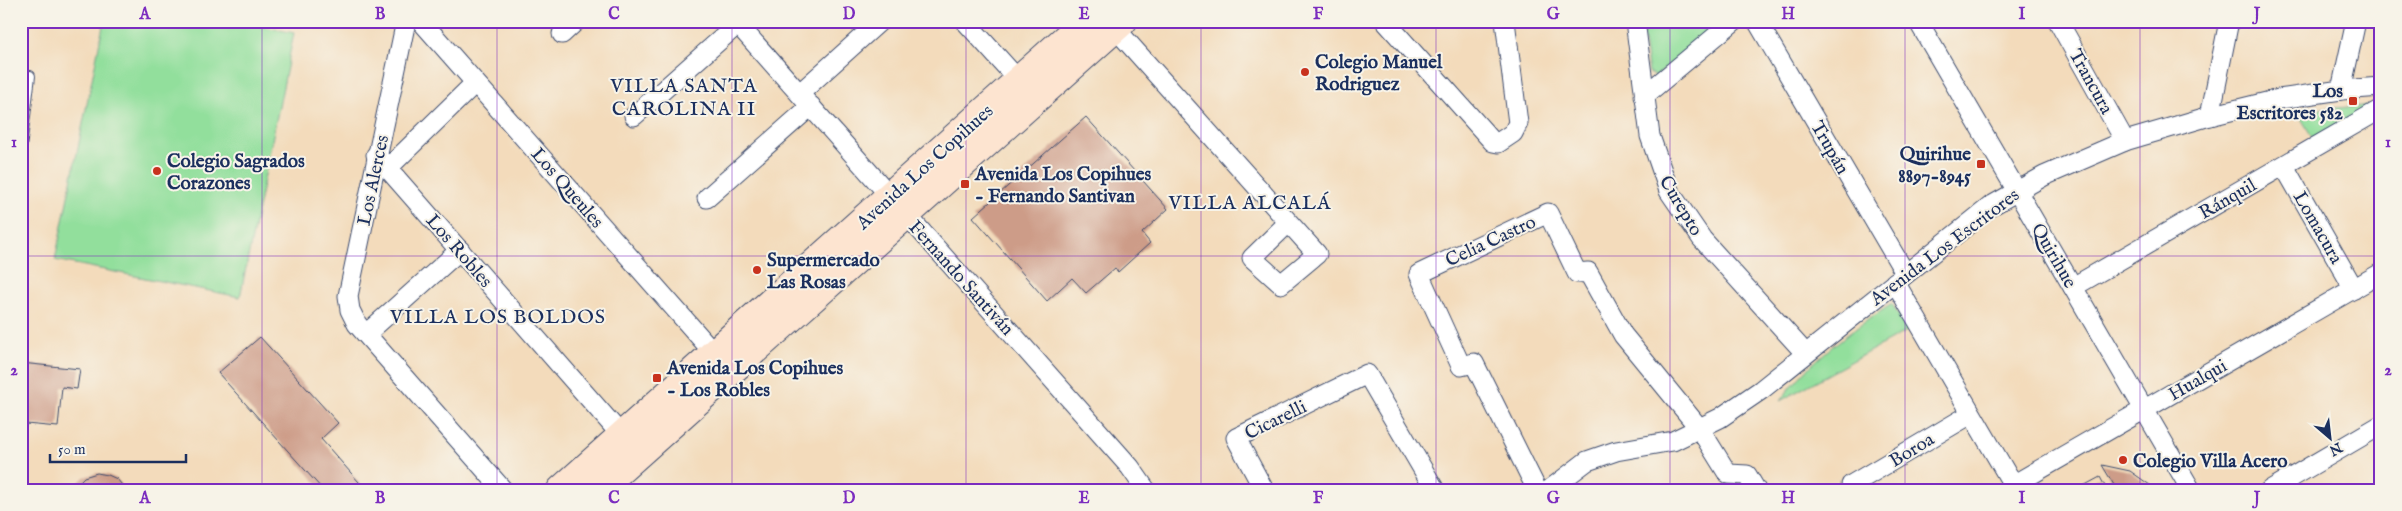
<svg xmlns="http://www.w3.org/2000/svg" width="2402" height="511" viewBox="0 0 2402 511" font-family="'IM FELL English',serif">
  <style>
    .green { fill: #92df9c; stroke: #56877d }
    .building { fill: #cd9c88 }
    .lines { fill: none; stroke-linecap: round; stroke-linejoin: round }
    .lane-casing { stroke: #3b496c; stroke-width: 12 }
    .street-casing { stroke: #3b496c; stroke-width: 21 }
    .secondary-casing { stroke: #3b496c; stroke-width: 30 }
    .lane { stroke: #fff; stroke-width: 10 }
    .street { stroke: #fff; stroke-width: 19 }
    .secondary { stroke: #fde4d0; stroke-width: 28 }
    .grid { fill: none; stroke: #7b2cbf; stroke-width: 1; stroke-opacity: 0.55 }
    .poi-dot { fill: #c8321e; stroke: #f7f3e8; stroke-width: 2 }
    .labels { text-anchor: middle; stroke-width: 4; stroke-linejoin: round; paint-order: stroke }
    .poi-label { font-size: 19px; font-weight: bold; fill: #1b2f5e; stroke: #f7f3e8; text-anchor: start }
    .street-label { font-size: 19px; fill: #1b2f5e; stroke: #f7f3e8 }
    .neighbourhood-label { font-size: 20px; letter-spacing: 1px; fill: #1b2f5e; stroke: #f7f3e8 }
    .neatline { fill: none; stroke: #7b2cbf; stroke-width: 2 }
    .grid-label { font-size: 16px; text-anchor: middle; font-weight: bold; fill: #7b2cbf }
  </style>
  <rect width="100%" height="100%" fill="#f7f3e8"/>
  <filter id="ink" filterUnits="userSpaceOnUse"><feTurbulence type="fractalNoise" baseFrequency=".02" numOctaves="2"/><feDisplacementMap in="SourceGraphic" scale="10" xChannelSelector="R" yChannelSelector="G"/><feConvolveMatrix kernelMatrix="1 2 1 2 8 2 1 2 1" color-interpolation-filters="sRGB"/></filter>
  <filter id="wash" filterUnits="userSpaceOnUse"><feTurbulence type="fractalNoise" baseFrequency=".0096" numOctaves="4" result="noise"/><feDisplacementMap in="SourceGraphic" scale="20" xChannelSelector="R" yChannelSelector="G"/><feGaussianBlur stdDeviation="1.12" result="paint"/><feColorMatrix in="noise" values="0 0 0 0 0 0 0 0 0 0 0 0 0 0 0 0 0 1.4 0 .05"/><feComposite in="paint" operator="in"/></filter>
  <g filter="url(#wash)">
    <rect width="100%" height="100%" fill="#f3dbbb"/>
    <g class="green">
      <polygon points="104,21 237,21 294,33 240,297 55,260"/>
      <polygon points="1641,21 1726,21 1656,76 1649,73"/>
      <polygon points="2375,105 2314,140 2299,115 2311,110"/>
      <path d="M1892,304L1908,330L1780,401C1810,360 1850,331 1892,304Z"/>
    </g>
    <g id="blocks">
      <g class="building">
        <polygon points="1086,117 1168,209 1142,233 1150,243 1118,272 1115,268 1086,293 1072,278 1047,301 973,217"/>
        <polygon points="260,337 338,423 321,439 366,490 323,490 218,373"/>
        <polygon points="21,363 80,369 77,389 62,387 58,427 26,424 24,441 21,441"/>
        <polygon points="2102,465 2130,471 2157,490 2117,490"/>
        <polygon points="97,473 108,475 117,479 126,490 71,490 84,477"/>
        <polygon points="2100,477 2107,490 2076,490"/>
      </g>
    </g>
  </g>
  <g filter="url(#ink)">
    <use href="#blocks" fill-opacity="0" stroke="#3b496c" stroke-width="1"/>
    <g class="lines">
      <defs>
        <polyline id="lane" points="21,148 30,76"/>
        <g id="street">
          <polyline points="406,21 348,296 350,310 357,324 503,490"/>
          <polyline points="421,21 714,353"/>
          <polyline points="735,21 1130,467 1146,490"/>
          <polyline points="965,21 1019,81"/>
          <polyline points="1385,21 1493,142 1498,143 1513,133 1518,123 1505,21"/>
          <polyline points="1635,21 1650,136 1669,191 1702,239 1805,353"/>
          <polyline points="1757,21 1905,273"/>
          <polyline points="1918,21 2191,490"/>
          <polyline points="2058,21 2125,141"/>
          <polyline points="1115,28 1317,254 1281,284 1252,258 1288,223"/>
          <polyline points="562,34 576,21"/>
          <polyline points="2341,90 2356,21"/>
          <polyline points="800,93 880,21"/>
          <polyline points="1644,96 1734,21"/>
          <polyline points="634,116 738,24"/>
          <polyline points="2210,116 2229,21"/>
          <polyline points="376,155 622,436"/>
          <polyline points="2284,166 2354,289"/>
          <polyline points="388,168 475,83"/>
          <polyline points="707,198 811,106"/>
          <polyline points="1895,282 2016,490"/>
          <polyline points="2073,287 2381,109"/>
          <polyline points="366,334 460,250"/>
          <polyline points="1851,485 1971,414"/>
          <polyline points="2013,485 2381,273"/>
          <polyline points="1264,490 1236,438 1367,374 1435,490"/>
          <polyline points="1537,490 1474,363 1461,366 1419,274 1548,213 1577,273 1588,272 1623,335 1700,429 1726,471 1729,474 1747,475 1756,490"/>
          <polyline points="1549,490 1587,461 1616,451 1673,441 1720,418 1761,390 1991,206 2044,176 2125,141 2210,116 2279,99 2341,90 2381,87"/>
          <polyline points="2270,490 2381,425"/>
        </g>
        <g id="secondary">
          <polyline points="561,490 1085,21"/>
          <polyline points="598,490 1123,21"/>
        </g>
      </defs>
      <use href="#lane" class="lane-casing"/>
      <use href="#street" class="street-casing"/>
      <use href="#secondary" class="secondary-casing"/>
      <use href="#lane" class="lane"/>
      <use href="#street" class="street"/>
      <use href="#secondary" class="secondary"/>
    </g>
  </g>
  <path class="grid" d="M262,21V490M497,21V490M732,21V490M966,21V490M1201,21V490M1436,21V490M1670,21V490M1905,21V490M2140,21V490M21,256H2381"/>
  <g class="poi-dot">
    <circle cx="1305" cy="72" r="5"/>
    <rect x="2348" y="96" width="10" height="10" rx="2.5"/>
    <rect x="1976" y="159" width="10" height="10" rx="2.5"/>
    <circle cx="157" cy="171" r="5"/>
    <rect x="960" y="179" width="10" height="10" rx="2.5"/>
    <circle cx="757" cy="270" r="5"/>
    <rect x="652" y="373" width="10" height="10" rx="2.5"/>
    <circle cx="2123" cy="460" r="5"/>
  </g>
  <g class="labels">
    <g class="poi-label">
      <text x="1315" y="68">Colegio Manuel<tspan x="1315" dy="22">Rodriguez</tspan></text>
      <text x="2343" y="97" text-anchor="end">Los<tspan x="2343" dy="22">Escritores 582</tspan></text>
      <text x="1971" y="160" text-anchor="end">Quirihue<tspan x="1971" dy="22">8897-8945</tspan></text>
      <text x="167" y="167">Colegio Sagrados<tspan x="167" dy="22">Corazones</tspan></text>
      <text x="975" y="180">Avenida Los Copihues<tspan x="975" dy="22">- Fernando Santivan</tspan></text>
      <text x="767" y="266">Supermercado<tspan x="767" dy="22">Las Rosas</tspan></text>
      <text x="667" y="374">Avenida Los Copihues<tspan x="667" dy="22">- Los Robles</tspan></text>
      <text x="2133" y="467">Colegio Villa Acero</text>
    </g>
    <g class="street-label">
      <text transform="translate(2092 81) rotate(61)" y="7">Trancura</text>
      <text transform="translate(1831 147) rotate(60)" y="7">Trupán</text>
      <text transform="translate(924 166) rotate(-42)" y="7">Avenida Los Copihues</text>
      <text transform="translate(372 180) rotate(-78)" y="7">Los Alerces</text>
      <text transform="translate(568 187) rotate(49)" y="7">Los Queules</text>
      <text transform="translate(2227 198) rotate(-30)" y="7">Ránquil</text>
      <text transform="translate(1682 205) rotate(59)" y="7">Curepto</text>
      <text transform="translate(2319 227) rotate(60)" y="7">Lomacura</text>
      <text transform="translate(1490 240) rotate(-25)" y="7">Celia Castro</text>
      <text transform="translate(1944 246) rotate(-37)" y="7">Avenida Los Escritores</text>
      <text transform="translate(460 250) rotate(49)" y="7">Los Robles</text>
      <text transform="translate(2055 255) rotate(60)" y="7">Quirihue</text>
      <text transform="translate(962 277) rotate(48)" y="7">Fernando Santiván</text>
      <text transform="translate(2197 379) rotate(-30)" y="7">Hualqui</text>
      <text transform="translate(1275 419) rotate(-26)" y="7">Cicarelli</text>
      <text transform="translate(1911 449) rotate(-31)" y="7">Boroa</text>
    </g>
    <g class="neighbourhood-label">
      <text x="684" y="92">VILLA SANTA<tspan x="684" dy="23">CAROLINA II</tspan></text>
      <text x="1250" y="209">VILLA ALCALÁ</text>
      <text x="498" y="323">VILLA LOS BOLDOS</text>
    </g>
  </g>
  <rect width="2402" height="511" fill="none" stroke="#f7f3e8" stroke-width="55"/>
  <g transform="translate(2330 438) rotate(152)" stroke="#f7f3e8" stroke-width="4" paint-order="stroke">
  <path d="M0-4L9 19L0 12L-9 19Z" fill="#1b2f5e"/>
  <text y="-8" font-size="14" font-weight="bold" text-anchor="middle" fill="#1b2f5e">N</text>
  </g>
  <path d="M50 454v8h136v-8" fill="none" stroke="#1b2f5e" stroke-width="2.5"/>
  <text x="58" y="454" font-size="15" fill="#1b2f5e" stroke="#f7f3e8" stroke-width="4" paint-order="stroke">50 m</text>
  <rect x="28" y="28" width="2346" height="456" class="neatline"/>
  <g class="grid-label">
    <text x="145" y="19">A</text>
    <text x="380" y="19">B</text>
    <text x="614" y="19">C</text>
    <text x="849" y="19">D</text>
    <text x="1084" y="19">E</text>
    <text x="1318" y="19">F</text>
    <text x="1553" y="19">G</text>
    <text x="1788" y="19">H</text>
    <text x="2022" y="19">I</text>
    <text x="2257" y="19">J</text>
    <text x="14" y="147">1</text>
    <text x="2388" y="147">1</text>
    <text x="14" y="375">2</text>
    <text x="2388" y="375">2</text>
    <text x="145" y="503">A</text>
    <text x="380" y="503">B</text>
    <text x="614" y="503">C</text>
    <text x="849" y="503">D</text>
    <text x="1084" y="503">E</text>
    <text x="1318" y="503">F</text>
    <text x="1553" y="503">G</text>
    <text x="1788" y="503">H</text>
    <text x="2022" y="503">I</text>
    <text x="2257" y="503">J</text>
  </g>
</svg>
